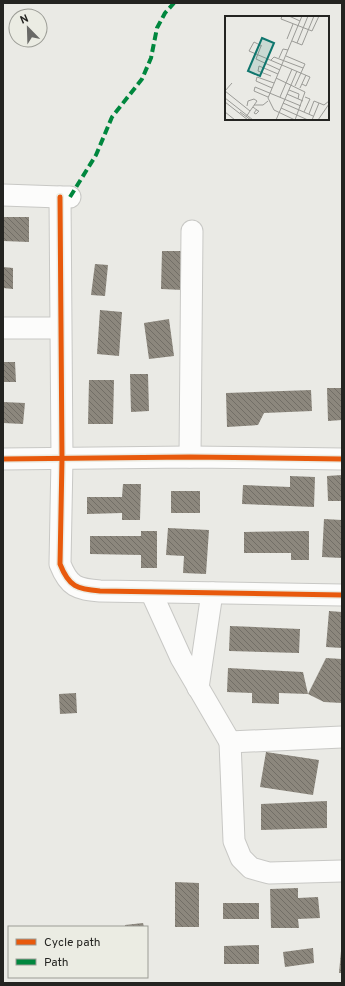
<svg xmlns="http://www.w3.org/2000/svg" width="345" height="986" viewBox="0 0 345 986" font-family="Overpass,sans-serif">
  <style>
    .building { fill: url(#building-back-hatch) }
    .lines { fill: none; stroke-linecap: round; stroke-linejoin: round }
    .minor-casing { stroke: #c8c8c5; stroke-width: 23 }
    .minor { stroke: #fcfcfb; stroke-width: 21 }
    .quiet { stroke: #00873e; stroke-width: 4; stroke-dasharray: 8 4; stroke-linecap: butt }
    .cycleway-casing { stroke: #ebece3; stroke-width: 8 }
    .cycleway { stroke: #e8590c; stroke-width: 5 }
    .inset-road { fill: none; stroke: #9b9b97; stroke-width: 1 }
    .view { fill: #0f766e; fill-opacity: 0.15; stroke: #0f766e; stroke-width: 2 }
    .inset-edge { fill: none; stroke: #242421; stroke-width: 2 }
  </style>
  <defs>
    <pattern id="building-back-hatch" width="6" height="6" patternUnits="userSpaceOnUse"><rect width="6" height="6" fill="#8c877d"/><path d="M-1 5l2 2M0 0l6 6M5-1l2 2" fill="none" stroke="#726e66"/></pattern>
  </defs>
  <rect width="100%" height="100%" fill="#eaeae5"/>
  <g class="building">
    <polygon points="3,217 29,217 29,242 3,241"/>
    <polygon points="162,251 183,251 183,290 161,289"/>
    <polygon points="95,264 108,265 105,296 91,295"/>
    <polygon points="3,267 13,268 13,289 3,288"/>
    <polygon points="100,310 122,312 119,356 97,354"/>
    <polygon points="169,319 174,356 149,359 144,323"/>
    <polygon points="3,362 15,362 16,382 3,382"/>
    <polygon points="130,374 148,374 149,411 131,412"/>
    <polygon points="89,380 114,380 113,424 88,424"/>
    <polygon points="327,388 342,388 342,420 328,421"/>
    <polygon points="311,390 312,411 264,413 258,425 227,427 226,393"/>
    <polygon points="3,402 25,403 23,424 3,423"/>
    <polygon points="342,475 342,501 328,501 327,476"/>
    <polygon points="290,476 315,477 314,507 242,504 243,485 290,487"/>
    <polygon points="123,484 141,484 140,520 122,520 122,513 87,514 87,497 122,497"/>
    <rect x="171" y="491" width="29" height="22"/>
    <polygon points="324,519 342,520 342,558 322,557"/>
    <polygon points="168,528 209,530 206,574 183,573 184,556 166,555"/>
    <polygon points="141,531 157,531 157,568 141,568 141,555 90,554 90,536 141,536"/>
    <polygon points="309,531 309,560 291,560 291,553 244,553 244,532"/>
    <polygon points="329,611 342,612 342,648 326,647"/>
    <polygon points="230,626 300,629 299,653 229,651"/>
    <polygon points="326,658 342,659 342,703 324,702 308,694"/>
    <polygon points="228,668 303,672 308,694 279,693 279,704 252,703 252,693 227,692"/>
    <polygon points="76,693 77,713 60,714 59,694"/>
    <polygon points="266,752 319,760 313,795 260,787"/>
    <polygon points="327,801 327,828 261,830 261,804"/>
    <polygon points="175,882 199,883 199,927 175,927"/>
    <polygon points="298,888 298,898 318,897 320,918 298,919 299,928 271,928 270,889"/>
    <rect x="223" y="903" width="36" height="16"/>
    <polygon points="143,923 144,927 125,927 125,925"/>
    <polygon points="259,945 259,964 224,964 224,946"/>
    <polygon points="313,948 314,963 285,967 283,952"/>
    <polygon points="341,951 342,951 342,973 339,973"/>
  </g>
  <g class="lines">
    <defs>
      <g id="minor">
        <polyline points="3,195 60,197 70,197"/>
        <path d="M60,197L62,459L60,564C69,587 77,589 100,591L342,595"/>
        <polyline points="3,328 60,328"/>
        <polyline points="190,457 192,231"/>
        <polyline points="3,459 190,457 342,459"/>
        <polyline points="151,592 181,658 230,742"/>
        <polyline points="198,688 212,593"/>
        <polyline points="342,737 230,742 234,841 241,858 251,868 269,873 342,871"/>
      </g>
    </defs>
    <use href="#minor" class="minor-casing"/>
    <use href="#minor" class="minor"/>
    <polyline class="quiet" points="70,197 96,155 112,117 142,79 151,58 157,28 165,13 174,3"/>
    <defs>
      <g id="cycleway">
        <path d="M60,197L62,459L60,564C69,587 77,589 100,591L342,595"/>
        <polyline points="3,459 190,457 342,459"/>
      </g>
    </defs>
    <use href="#cycleway" class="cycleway-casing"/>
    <use href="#cycleway" class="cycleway"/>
  </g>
  <g transform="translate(225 16)">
    <rect width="104" height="104" fill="#eaeae5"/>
    <path class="inset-road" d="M57,0L56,3L87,15L94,0M64,0L75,5M62,23L68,8M67,25L77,29L89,0M72,27L83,0M36,30L31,43L55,54M37,30L29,26L24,35L85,61L81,70L77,68M61,40L80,48L70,70M54,42L58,33L63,34M46,44L49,41L78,52M46,60L33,55L34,50L53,58M51,62L80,76L70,104M7,67L0,75L25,95L21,101M47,72L31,65L32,61L49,67M75,72L81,59M64,74L74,78L73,83M62,78L78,85M43,81L29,75L30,71L76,90M55,81L67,53M0,82L28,104M0,86L23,104M58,87L88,100M29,89H38L43,85M22,90L23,85L29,83L32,85L25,95M28,91L33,95H34L31,98L29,97L32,93M56,92L83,104M0,96L10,104M15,96L26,104M79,96L85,83L80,81M84,98L89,85L99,89L104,85M51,104L72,55M70,104L49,94L43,82L77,0M87,104L94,87M93,104L104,88"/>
    <path class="view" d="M37,22L49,27L35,60L23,55Z"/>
    <rect width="104" height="104" class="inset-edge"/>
  </g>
  <rect width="345" height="986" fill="none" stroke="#242421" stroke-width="8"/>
  <rect x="8" y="926" width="140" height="52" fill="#ebece3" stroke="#9b9c95"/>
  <rect x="16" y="939" width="20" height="6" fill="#e8590c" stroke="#9b9c95"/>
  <text x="44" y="946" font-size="12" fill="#242421">Cycle path</text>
  <rect x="16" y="959" width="20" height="6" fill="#00873e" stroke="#9b9c95"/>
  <text x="44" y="966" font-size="12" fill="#242421">Path</text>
  <g transform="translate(28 28) rotate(337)"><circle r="19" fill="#ebece3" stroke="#9b9c95"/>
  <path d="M0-3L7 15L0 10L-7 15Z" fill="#696966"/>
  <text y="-6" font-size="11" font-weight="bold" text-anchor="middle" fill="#242421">N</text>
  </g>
</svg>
